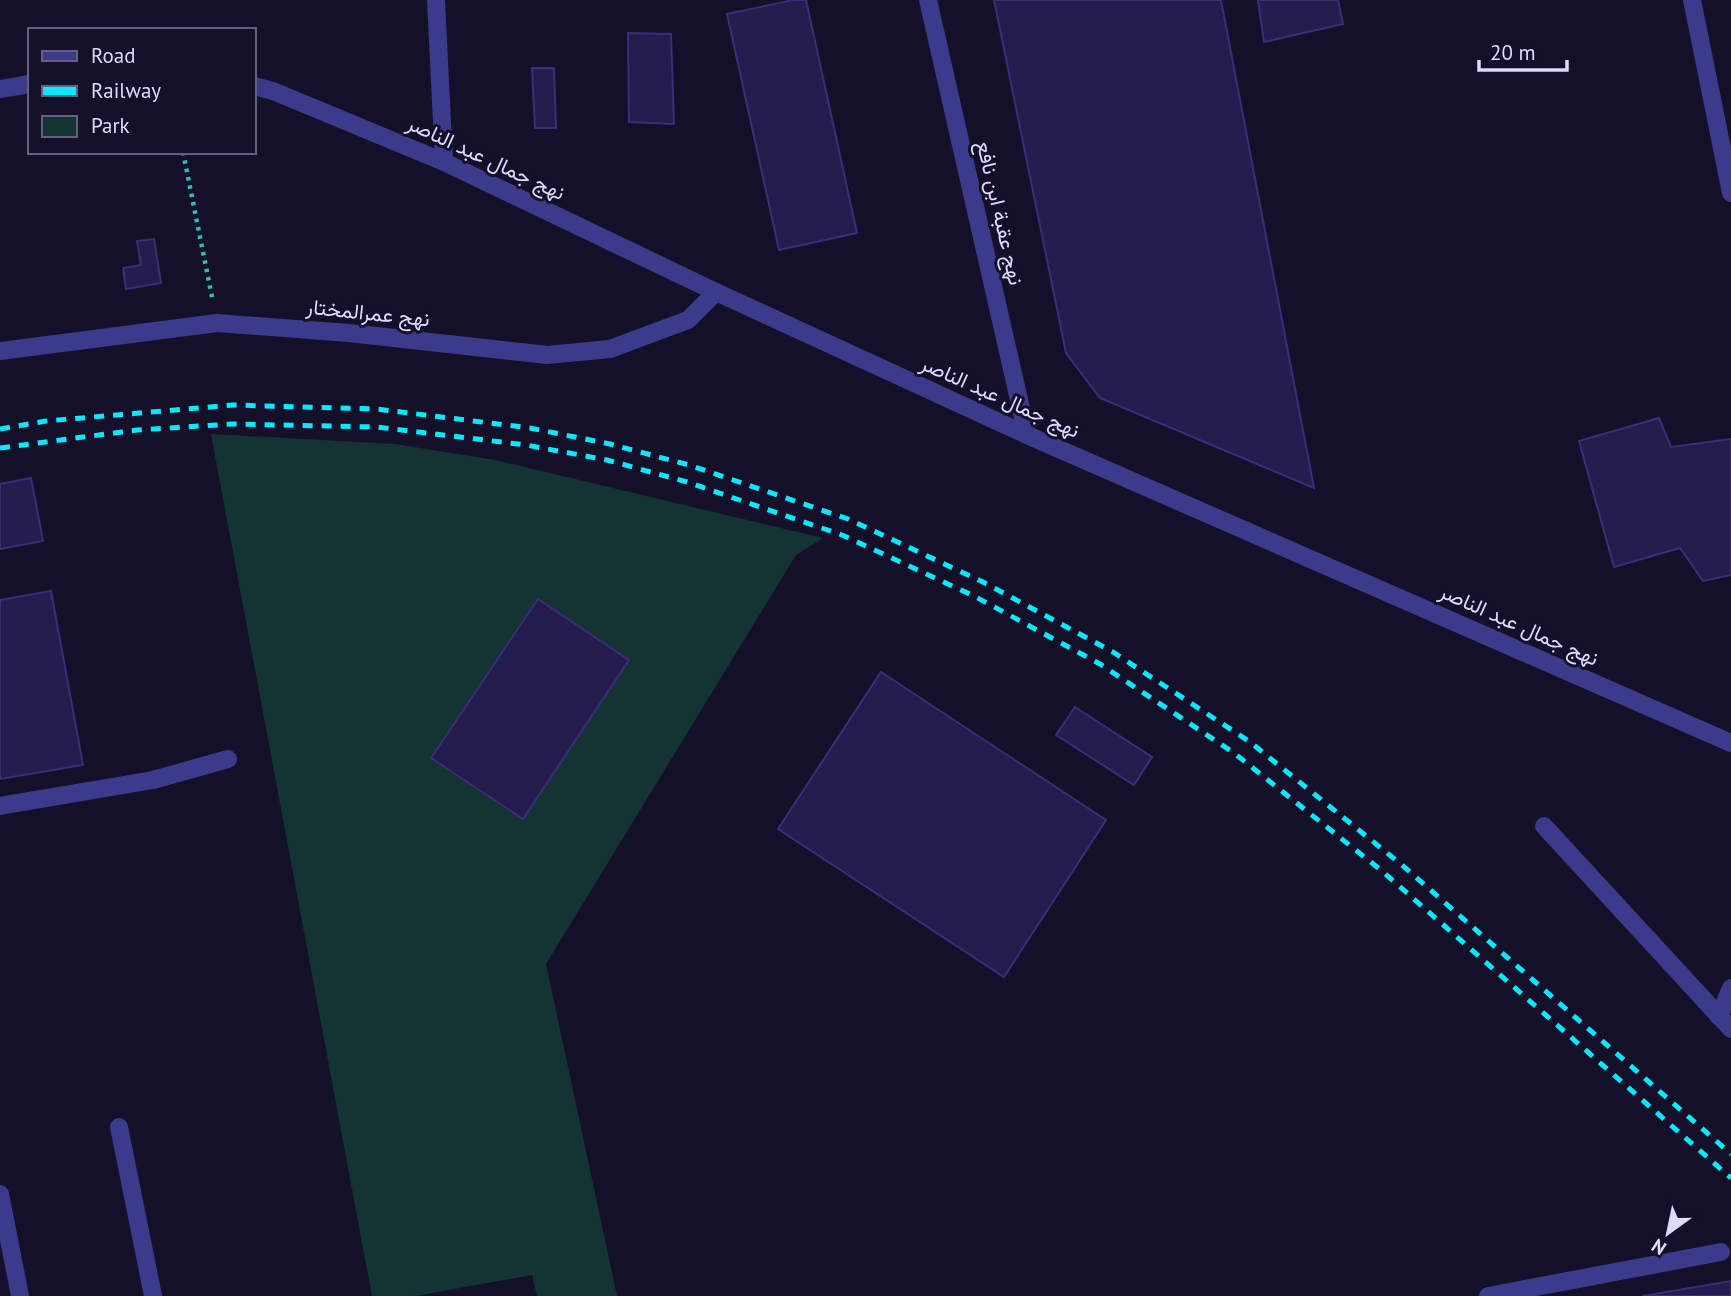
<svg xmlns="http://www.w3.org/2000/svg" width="1731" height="1296" viewBox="0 0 1731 1296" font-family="'PT Sans',Vazirmatn,sans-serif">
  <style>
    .green { fill: #133433 }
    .building { fill: #241c4c; stroke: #3b2d78; stroke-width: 2 }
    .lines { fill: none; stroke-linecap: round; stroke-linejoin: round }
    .path { stroke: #2dbfb3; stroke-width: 4.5; stroke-dasharray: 3.5 5; stroke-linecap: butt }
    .service { stroke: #3c3a8a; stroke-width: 18 }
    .minor { stroke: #3c3a8a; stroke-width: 18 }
    .tertiary { stroke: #3c3a8a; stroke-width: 18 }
    .rail { stroke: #05eaff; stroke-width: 5; stroke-dasharray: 10 9; stroke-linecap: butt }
    .labels { text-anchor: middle; stroke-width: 6; stroke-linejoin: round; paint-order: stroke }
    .street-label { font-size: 21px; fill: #ddd9ff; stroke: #14102a }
  </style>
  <rect width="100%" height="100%" fill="#14102a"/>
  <polygon class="green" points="211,434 395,444 495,460 823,538 796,555 546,964 617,1296 537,1296 532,1275 415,1296 372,1296"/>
  <g class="building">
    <polygon points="793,0 806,0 857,233 779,250 727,14"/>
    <polygon points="994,0 1221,0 1314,488 1100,398 1066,353"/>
    <polygon points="1258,0 1338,0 1343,24 1264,42"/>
    <polygon points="628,33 671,34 674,124 629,122"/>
    <polygon points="532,68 554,68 556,128 535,128"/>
    <polygon points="154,239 161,283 126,289 123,268 141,265 137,241"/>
    <polygon points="1659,418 1671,447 1731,439 1731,575 1703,581 1680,548 1614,567 1579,441"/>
    <polygon points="31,478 43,541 0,549 0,484"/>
    <polygon points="51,591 83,765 0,779 0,600"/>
    <polygon points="538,599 629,660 523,819 431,758"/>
    <polygon points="881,672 1106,820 1004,977 778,829"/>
    <polygon points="1075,707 1152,757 1134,785 1056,735"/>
    <polygon points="1731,1281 1731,1296 1643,1296"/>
  </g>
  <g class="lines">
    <polyline class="path" points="183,152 213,302"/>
    <g class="service">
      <polyline points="1544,826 1731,1029"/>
      <polyline points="1719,1017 1731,988"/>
      <polyline points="119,1127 153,1296"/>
    </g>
    <g class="minor">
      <polyline points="436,0 444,162"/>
      <polyline points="928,0 1027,435"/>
      <polyline points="1692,0 1731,193"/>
      <polyline points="0,806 153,780 228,759"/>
      <polyline points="1488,1296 1721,1252"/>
    </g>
    <g class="tertiary">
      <polyline points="254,86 273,91 444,162 716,292 1027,435 1731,743"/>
      <polyline points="0,89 30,84"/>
      <polyline points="0,351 217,323 349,333 547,355 610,349 688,320 716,292"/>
      <polyline points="0,1194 20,1296"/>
    </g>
    <g class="rail">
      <polyline points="0,429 46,421 233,405 377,409 530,428 610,444 689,465 848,519 981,581 1113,652 1250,742 1402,865 1731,1154"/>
      <polyline points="0,448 137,430 232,424 377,427 526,445 607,460 687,482 842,535 974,596 1100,664 1234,753 1382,871 1731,1178"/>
    </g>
  </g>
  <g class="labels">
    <g class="street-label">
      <text transform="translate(486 158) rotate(25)" y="7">نهج جمال عبد الناصر</text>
      <text transform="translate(1000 213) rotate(77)" y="7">نهج عقبة ابن نافع</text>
      <text transform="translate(368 313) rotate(6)" y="7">نهج عمرالمختار</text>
      <text transform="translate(1000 397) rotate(24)" y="7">نهج جمال عبد الناصر</text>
      <text transform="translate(1519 625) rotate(24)" y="7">نهج جمال عبد الناصر</text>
    </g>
  </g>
  <rect x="28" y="28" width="228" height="126" fill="#14102a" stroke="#64607f" stroke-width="2"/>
  <rect x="42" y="51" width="35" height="10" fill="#3c3a8a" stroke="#64607f" stroke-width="2"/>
  <text x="91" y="63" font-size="21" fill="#ddd9ff">Road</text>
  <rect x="42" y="86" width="35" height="10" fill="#05eaff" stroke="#64607f" stroke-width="2"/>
  <text x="91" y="98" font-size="21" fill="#ddd9ff">Railway</text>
  <rect x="42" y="116" width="35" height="21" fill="#133433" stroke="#64607f" stroke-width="2"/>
  <text x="91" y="133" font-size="21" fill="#ddd9ff">Park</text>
  <g transform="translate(1668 1233) rotate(213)" stroke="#14102a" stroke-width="5" paint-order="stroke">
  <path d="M0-5L12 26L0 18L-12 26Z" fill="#ddd9ff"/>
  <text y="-10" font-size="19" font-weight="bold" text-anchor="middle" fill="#ddd9ff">N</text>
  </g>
  <path d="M1479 60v10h88v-10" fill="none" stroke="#ddd9ff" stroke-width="3.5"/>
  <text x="1490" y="60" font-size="21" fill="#ddd9ff" stroke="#14102a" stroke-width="5" paint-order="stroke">20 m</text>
</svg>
